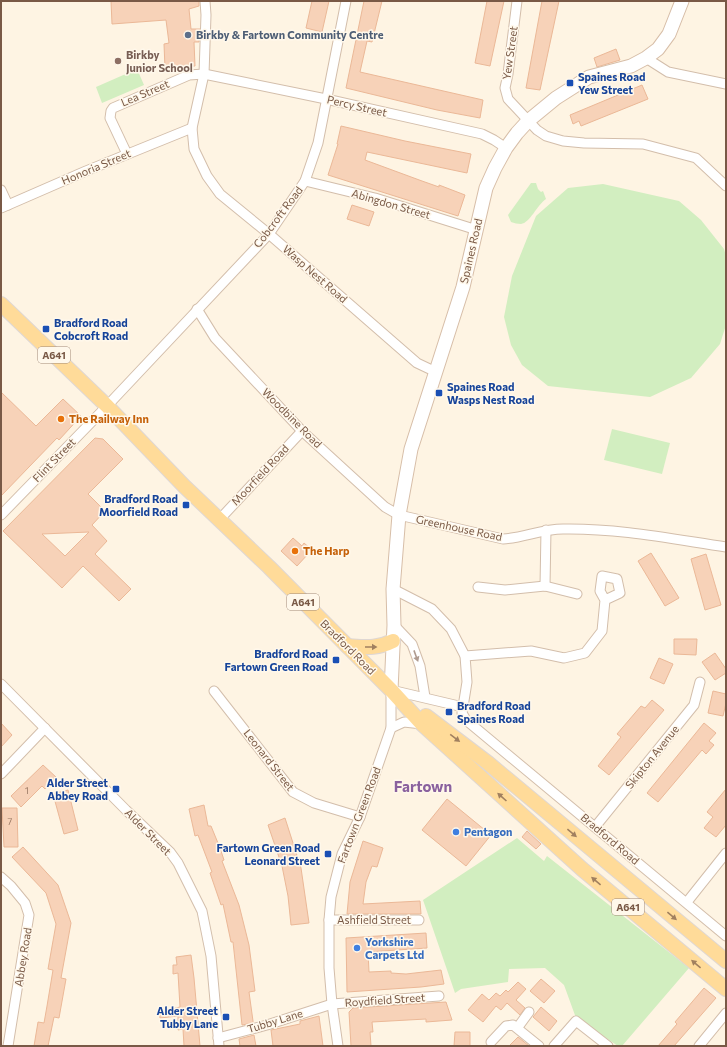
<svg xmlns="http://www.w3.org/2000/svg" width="727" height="1047" viewBox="0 0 727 1047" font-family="Commissioner,sans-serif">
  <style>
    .green { fill: #d2eec0 }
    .building { fill: #f7d2b8; stroke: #ebb897; fill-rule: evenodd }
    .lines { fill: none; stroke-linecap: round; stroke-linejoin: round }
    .street-casing { stroke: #d3beab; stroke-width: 11 }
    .secondary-casing { stroke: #d7bea8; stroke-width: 15 }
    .primary-casing { stroke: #dfd7d3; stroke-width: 16 }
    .street { stroke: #fff; stroke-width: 9 }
    .secondary { stroke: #fff; stroke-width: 13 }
    .primary { stroke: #ffdb99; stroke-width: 14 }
    .oneway { fill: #a1805f }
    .oneway2 { fill: #af9b90 }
    .service-dot { fill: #5c6f8a; stroke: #fff8eb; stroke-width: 1.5 }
    .education-dot { fill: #8d6e63; stroke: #fff8eb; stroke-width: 1.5 }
    .transit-dot { fill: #1a4fb4; stroke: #fff8eb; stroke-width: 1.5 }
    .food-dot { fill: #e8710a; stroke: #fff8eb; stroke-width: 1.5 }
    .shop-dot { fill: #3f7fe0; stroke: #fff8eb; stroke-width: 1.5 }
    .labels { text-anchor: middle; stroke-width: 3; stroke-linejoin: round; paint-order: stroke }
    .number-label { font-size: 9px; fill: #987762 }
    .shield { fill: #fff8eb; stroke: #a18978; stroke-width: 1 }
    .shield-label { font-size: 10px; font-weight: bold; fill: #795946 }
    .service-label { font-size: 11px; font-weight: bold; fill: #4e5e75; stroke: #fff8eb; text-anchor: start }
    .street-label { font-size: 11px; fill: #795946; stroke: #fff8eb }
    .education-label { font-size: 11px; font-weight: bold; fill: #785e54; stroke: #fff8eb; text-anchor: start }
    .transit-label { font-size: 11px; font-weight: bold; fill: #164399; stroke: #fff8eb; text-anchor: end }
    .food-label { font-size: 11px; font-weight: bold; fill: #c56008; stroke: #fff8eb; text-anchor: start }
    .shop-label { font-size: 11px; font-weight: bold; fill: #366cbe; stroke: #fff8eb; text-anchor: start }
    .district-label { font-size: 15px; font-weight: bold; fill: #8a619e; stroke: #fff8eb }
  </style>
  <rect width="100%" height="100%" fill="#fef4e3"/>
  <g class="green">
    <polygon points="137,69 144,85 102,103 96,87"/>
    <path d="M531,183H536L538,189L541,192L543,191L546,199C537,205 530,223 521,224C518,224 514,223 511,222L508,215Z"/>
    <polygon points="603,184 679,201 701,220 724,249 726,256 726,325 720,344 691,378 650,397 548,386 522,365 511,345 504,317 512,276 536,216 568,188"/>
    <polygon points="612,429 670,443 662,474 604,460"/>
    <polygon points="517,838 544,861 547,856 689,968 622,1046 618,1046 576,1018 564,985 545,968 509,969 508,982 461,989 455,993 423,900"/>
  </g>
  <g class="building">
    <polygon points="111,1 199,1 199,6 189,9 191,29 200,29 199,42 194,42 195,66 165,68 164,44 169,43 166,20 112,24"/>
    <polygon points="312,1 329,1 322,32 306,28"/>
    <polygon points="364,1 382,1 372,42 367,41 360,72 483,100 480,118 437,110 346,88"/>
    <polygon points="487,1 504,1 490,66 475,63"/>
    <polygon points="542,1 559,1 540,90 526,88"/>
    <polygon points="616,49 620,60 597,67 594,58"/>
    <polygon points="642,85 648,99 581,126 579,121 573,124 570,115"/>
    <polygon points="341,126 405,141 471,154 467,173 367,152 365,160 422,181 439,187 439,185 465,195 458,216 328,175 338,144 337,144"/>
    <polygon points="352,205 374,212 369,226 347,219"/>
    <polygon points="1,392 36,426 63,399 81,416 59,440 57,438 1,496"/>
    <path d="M95,438L103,439L123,459L88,494L105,511L92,525L107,541L95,554L131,589L119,601L83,566L62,588L3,531ZM89,532L65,556L42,534Z"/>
    <polygon points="293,538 302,546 304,543 311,549 308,552 309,553 297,566 281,551"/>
    <polygon points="651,553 679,598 665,606 638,561"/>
    <polygon points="706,554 721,605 705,610 691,559"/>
    <polygon points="674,639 697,639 696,655 674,654"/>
    <polygon points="715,653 726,669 726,673 715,680 702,662"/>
    <polygon points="659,658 673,664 664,684 650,678"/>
    <polygon points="713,691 726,694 726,703 723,716 708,713"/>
    <polygon points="652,700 664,710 609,775 598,766 621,737 617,734 641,706 645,708"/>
    <polygon points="1,723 12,735 1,747"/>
    <polygon points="704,723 716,733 709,741 714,745 706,754 702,750 658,802 647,793"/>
    <polygon points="43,765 57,778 45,789 42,786 21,807 11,796"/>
    <polygon points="726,789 726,825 716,837 704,828 713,817 707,812"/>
    <polygon points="68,790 78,830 64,834 53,794"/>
    <polygon points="447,799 491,835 466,866 422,830"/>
    <polygon points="204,805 208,826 211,826 220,848 224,860 222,861 239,905 249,945 255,991 249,992 253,1021 253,1023 242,1025 233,942 231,942 223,904 221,905 210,873 212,872 198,835 195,836 189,809"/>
    <polygon points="2,808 17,808 18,847 4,847"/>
    <polygon points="285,818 301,868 309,923 291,925 288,896 282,866 268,825"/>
    <polygon points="527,831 541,844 536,849 522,837"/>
    <polygon points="363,841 383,848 377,867 372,866 366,882 363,904 420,901 421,914 347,914 350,882"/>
    <polygon points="23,847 58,885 71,923 61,978 66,979 59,1018 54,1017 48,1046 34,1046 38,1022 44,1023 47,1006 53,970 48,969 56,924 46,893 12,857"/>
    <polygon points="426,933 427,948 368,952 369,972 391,971 391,973 406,974 441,970 444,984 421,987 347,992 346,938"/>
    <polygon points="191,955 194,978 200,1046 184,1046 183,1029 178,1030 178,1016 160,1018 159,1012 180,1007 178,973 173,974 173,965 177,965 176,957"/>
    <polygon points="541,979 555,991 544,1003 530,991"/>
    <polygon points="518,982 526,989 516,1000 525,1008 520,1015 507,1003 501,1010 496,1006 483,1022 468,1010 482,994 489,1000 496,993 500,996 506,990 508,992"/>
    <polygon points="704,988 716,998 674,1046 658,1046 677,1024 675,1022"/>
    <polygon points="446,1002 452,1020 426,1022 426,1019 372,1022 373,1032 370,1032 371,1046 351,1046 349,1012 353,1008"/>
    <polygon points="541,1007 557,1021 549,1031 533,1017"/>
    <polygon points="319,1016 323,1046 273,1046 271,1030 300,1024 300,1021"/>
    <polygon points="455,1032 470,1032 470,1046 454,1046"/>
    <polygon points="254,1035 256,1046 240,1046 239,1039"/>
    <polygon points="518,1037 529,1046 509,1046"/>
  </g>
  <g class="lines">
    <defs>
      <g id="street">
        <polyline points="205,1 206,15 204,74 192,128 194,149 207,176 220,194 269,234 417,363 436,372"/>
        <polyline points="517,1 508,74 505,88 508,99 537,130 546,136 563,141 584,143 643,144 696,158 726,186"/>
        <polyline points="646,58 668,72 726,84"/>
        <polyline points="127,154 110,118 111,111 113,108 189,75 204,74 326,99 482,134 494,140 506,148"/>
        <polyline points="305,181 375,198 477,230"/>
        <polyline points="1,190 8,205"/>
        <polyline points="1,208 86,171 192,128"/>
        <path d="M197,309L215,338L302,431L385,507L399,515L503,539C523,538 542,529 563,529C618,528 672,539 726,547"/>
        <polyline points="1,515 107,406 269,234 305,181 318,143 346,1"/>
        <polyline points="219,520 302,431"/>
        <polyline points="545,586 546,530"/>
        <polyline points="478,587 505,590 545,586 577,594"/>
        <polyline points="393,589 432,609 451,629 465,656 467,682 462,713 466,720 726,936"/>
        <polyline points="394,625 412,644 420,666 425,697"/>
        <polyline points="465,656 531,651 564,658 585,653 602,631 605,600 600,591 602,576 617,579 620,593 605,600"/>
        <polyline points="1,684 126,810 170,852 178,863 202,911 211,956 219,1046"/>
        <polyline points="214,691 293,792 314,803 360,817"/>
        <polyline points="391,728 404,722 422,724"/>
        <polyline points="1,774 45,728"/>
        <polyline points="595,827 694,705 700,682"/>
        <polyline points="1,877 11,886 25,903 29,915 8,1046"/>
        <polyline points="687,902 726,853"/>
        <polyline points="329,920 419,920"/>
        <polyline points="518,1027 529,1012"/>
        <polyline points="218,1038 267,1025 332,1004 439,996"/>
        <polyline points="491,1042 506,1026 513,1025 539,1046"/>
        <polyline points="338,1046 332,1004 329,968 329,920 331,897 342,854 360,817 391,728 391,690 463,707"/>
        <polyline points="554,1046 576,1021 608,1046"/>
        <polyline points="699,1046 726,1013"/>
      </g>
      <polyline id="secondary" points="391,690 394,625 393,589 399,515 411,449 463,287 486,188 495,168 506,148 517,133 528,121 556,98 589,77 631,66 646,58 658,49 669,34 682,1"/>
      <g id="primary">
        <polyline points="1,304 107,406 184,486 269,567 391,690 422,724 582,869 726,989"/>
        <path d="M347,646C365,647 377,649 393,641"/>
        <polyline points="426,716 488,763 726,961"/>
      </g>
    </defs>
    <use href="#street" class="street-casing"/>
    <use href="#secondary" class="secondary-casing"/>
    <use href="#primary" class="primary-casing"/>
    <use href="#street" class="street"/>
    <use href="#secondary" class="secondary"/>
    <use href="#primary" class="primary"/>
  </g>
  <defs><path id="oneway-solid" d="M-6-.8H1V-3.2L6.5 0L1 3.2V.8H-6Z"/></defs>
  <g class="oneway">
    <use href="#oneway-solid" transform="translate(371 647)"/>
    <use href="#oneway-solid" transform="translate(455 738) rotate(37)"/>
    <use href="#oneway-solid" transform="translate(502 797) rotate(-138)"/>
    <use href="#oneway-solid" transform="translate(572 833) rotate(40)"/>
    <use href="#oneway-solid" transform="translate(596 881) rotate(-140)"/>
    <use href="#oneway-solid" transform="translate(672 916) rotate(40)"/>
    <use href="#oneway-solid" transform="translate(696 964) rotate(-140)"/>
  </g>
  <use class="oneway2" href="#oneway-solid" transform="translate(416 656) rotate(70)"/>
  <circle class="service-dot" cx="188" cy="35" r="4"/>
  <circle class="education-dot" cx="118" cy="61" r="4"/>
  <g class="transit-dot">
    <rect x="566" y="79" width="8" height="8" rx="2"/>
    <rect x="42" y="325" width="8" height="8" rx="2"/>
    <rect x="435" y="389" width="8" height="8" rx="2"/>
    <rect x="182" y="501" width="8" height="8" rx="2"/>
    <rect x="332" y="656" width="8" height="8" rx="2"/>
    <rect x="445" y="708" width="8" height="8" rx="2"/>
    <rect x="112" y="785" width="8" height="8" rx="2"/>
    <rect x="324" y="850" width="8" height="8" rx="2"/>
    <rect x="222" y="1013" width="8" height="8" rx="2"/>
  </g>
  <g class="food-dot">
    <circle cx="61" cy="419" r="4"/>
    <circle cx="295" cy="551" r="4"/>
  </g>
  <g class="shop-dot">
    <circle cx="456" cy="832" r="4"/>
    <circle cx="357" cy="948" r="4"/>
  </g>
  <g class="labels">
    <g class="number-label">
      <text x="27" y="794">1</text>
      <text x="10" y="825">7</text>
    </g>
    <g class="shield">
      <rect x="38" y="347" width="32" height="16" rx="3"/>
      <rect x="287" y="594" width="32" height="16" rx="3"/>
      <rect x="612" y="899" width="32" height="16" rx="3"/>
    </g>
    <g class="shield-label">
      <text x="54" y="359">A641</text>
      <text x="303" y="606">A641</text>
      <text x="628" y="911">A641</text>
    </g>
    <g class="service-label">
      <text x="196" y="39">Birkby &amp; Fartown Community Centre</text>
    </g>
    <g class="street-label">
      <text transform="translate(510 53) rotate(-82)" y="4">Yew Street</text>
      <text transform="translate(145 93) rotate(-23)" y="4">Lea Street</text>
      <text transform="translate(357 106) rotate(13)" y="4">Percy Street</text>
      <text transform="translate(96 167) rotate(-23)" y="4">Honoria Street</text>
      <text transform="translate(391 204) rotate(16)" y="4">Abingdon Street</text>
      <text transform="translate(278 217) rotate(-53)" y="4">Cobcroft Road</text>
      <text transform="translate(471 251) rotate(-77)" y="4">Spaines Road</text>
      <text transform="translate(315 274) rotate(41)" y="4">Wasp Nest Road</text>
      <text transform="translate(292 418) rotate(45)" y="4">Woodbine Road</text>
      <text transform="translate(54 460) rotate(-46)" y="4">Flint Street</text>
      <text transform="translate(260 475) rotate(-47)" y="4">Moorfield Road</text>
      <text transform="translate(459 528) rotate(12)" y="4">Greenhouse Road</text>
      <text transform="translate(348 647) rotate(45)" y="4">Bradford Road</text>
      <text transform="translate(652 757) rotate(-51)" y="4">Skipton Avenue</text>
      <text transform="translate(269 760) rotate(52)" y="4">Leonard Street</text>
      <text transform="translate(359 815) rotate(-69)" y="4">Fartown Green Road</text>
      <text transform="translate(148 832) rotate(45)" y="4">Alder Street</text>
      <text transform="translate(610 839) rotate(40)" y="4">Bradford Road</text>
      <text x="374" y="924">Ashfield Street</text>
      <text transform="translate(23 957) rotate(-81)" y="4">Abbey Road</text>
      <text transform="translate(385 1000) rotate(-4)" y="4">Roydfield Street</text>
      <text transform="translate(275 1021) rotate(-17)" y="4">Tubby Lane</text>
    </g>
    <g class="education-label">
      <text x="126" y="59">Birkby<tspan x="126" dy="13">Junior School</tspan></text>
    </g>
    <g class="transit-label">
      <text x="578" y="81" text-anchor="start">Spaines Road<tspan x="578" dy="13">Yew Street</tspan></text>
      <text x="54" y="327" text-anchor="start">Bradford Road<tspan x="54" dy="13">Cobcroft Road</tspan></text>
      <text x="447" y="391" text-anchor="start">Spaines Road<tspan x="447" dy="13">Wasps Nest Road</tspan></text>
      <text x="178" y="503">Bradford Road<tspan x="178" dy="13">Moorfield Road</tspan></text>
      <text x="328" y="658">Bradford Road<tspan x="328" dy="13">Fartown Green Road</tspan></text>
      <text x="457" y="710" text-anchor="start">Bradford Road<tspan x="457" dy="13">Spaines Road</tspan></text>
      <text x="108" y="787">Alder Street<tspan x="108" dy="13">Abbey Road</tspan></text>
      <text x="320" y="852">Fartown Green Road<tspan x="320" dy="13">Leonard Street</tspan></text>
      <text x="218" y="1015">Alder Street<tspan x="218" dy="13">Tubby Lane</tspan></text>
    </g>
    <g class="food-label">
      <text x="69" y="423">The Railway Inn</text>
      <text x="303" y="555">The Harp</text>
    </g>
    <g class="shop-label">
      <text x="464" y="836">Pentagon</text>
      <text x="365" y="946">Yorkshire<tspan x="365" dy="13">Carpets Ltd</tspan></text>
    </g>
    <g class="district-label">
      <text x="423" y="792">Fartown</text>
    </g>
  </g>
  <rect width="727" height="1047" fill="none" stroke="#795946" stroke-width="4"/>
</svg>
